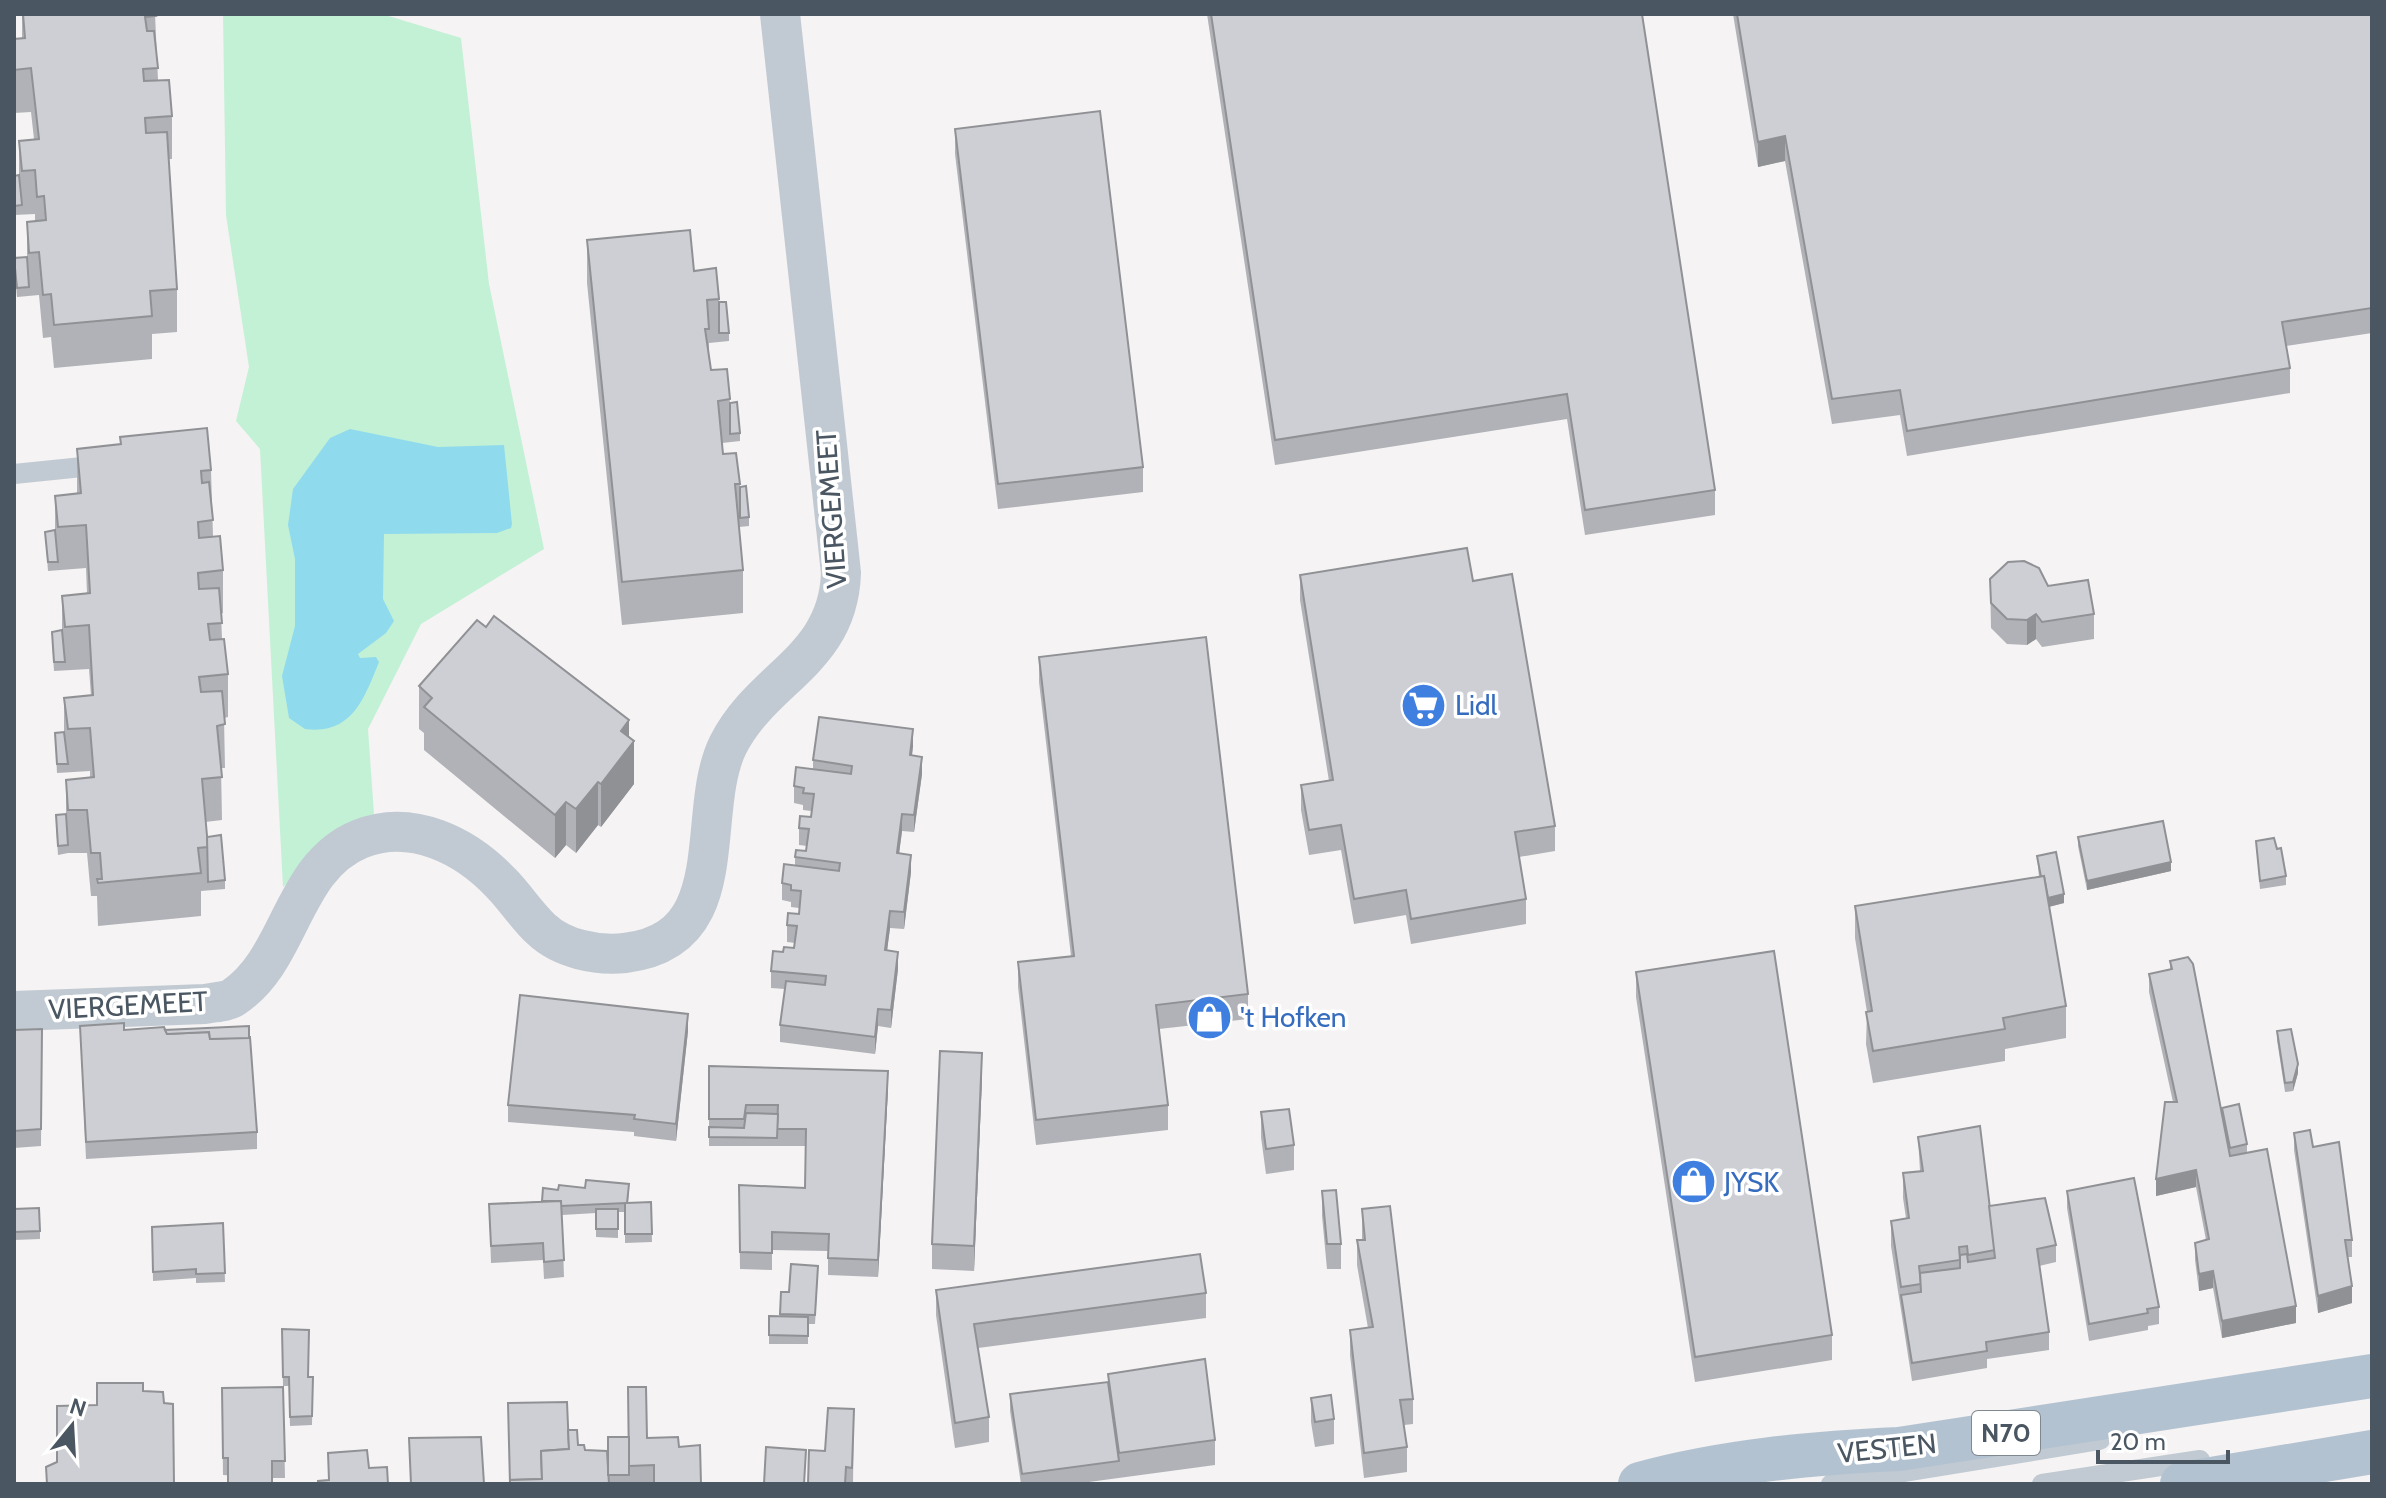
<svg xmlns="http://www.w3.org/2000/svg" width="2386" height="1498" viewBox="0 0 2386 1498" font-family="Cabin,sans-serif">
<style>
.green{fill:#c3f1d5}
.water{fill:#90daee}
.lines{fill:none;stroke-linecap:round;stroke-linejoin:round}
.lane{stroke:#c1cad2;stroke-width:20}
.street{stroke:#c1cad2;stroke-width:40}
.primary{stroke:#b3c2d1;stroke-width:44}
.wall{fill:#b0b2b7}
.shaded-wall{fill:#909195}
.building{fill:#cdcfd5;stroke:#909195;stroke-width:2}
.labels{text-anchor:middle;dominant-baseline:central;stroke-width:7;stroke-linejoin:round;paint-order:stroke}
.shield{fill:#fff;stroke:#808990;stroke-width:2}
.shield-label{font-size:26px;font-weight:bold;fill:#4a5661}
.street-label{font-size:28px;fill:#4a5661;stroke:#fff}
.shop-label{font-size:28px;fill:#366cbe;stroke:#fff;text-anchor:start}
</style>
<rect width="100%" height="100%" fill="#f5f3f3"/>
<path class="green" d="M223,14h159l79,24 28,246 55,265 -123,75 -53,105 6,85 -91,73 -23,-438 -24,-28 13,-54 -23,-152z"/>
<path class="water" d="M350,429l88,18 66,-2 8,79 -1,4 -14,5 -113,1 -1,65 11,22 -8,12 -28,21 2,4 16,-1 3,5c-15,37 -27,73 -74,67l-16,-11 -7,-42 13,-50v-67l-7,-34 5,-36 37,-51z"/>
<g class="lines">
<g class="lane">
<path d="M14,474l88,-9"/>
<path d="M1831,1484l269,-44"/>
<path d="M2042,1484l158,-24"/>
</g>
<path class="street" d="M14,1011l191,-7c9,-2 22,-2 29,-7 58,-39 57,-130 126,-158 52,-21 106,7 141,44 14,14 25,32 40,46 21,20 56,27 84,24 113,-13 69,-139 103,-208 35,-69 110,-84 113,-172l-61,-559"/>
<g class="primary">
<path d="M1640,1484c83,-23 173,-31 259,-35l473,-73"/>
<path d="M2182,1484l190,-32"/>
</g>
</g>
<g class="wall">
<path d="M22,14h133l3,66 14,36v43h-3l8,130v43l-25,2v25l-98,9 -3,-31 -8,1 -4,-43 -22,2 -3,-39 13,-1v-35l8,-1v-7l-21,1v-39l5,-1v-34l15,-2 -3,-27 -17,1v-74h8z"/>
<path d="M1207,14h435l73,476v25l-130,20 -18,-116 -292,46z"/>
<path d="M1733,14h639v319l-86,13 4,22v25l-383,63 -7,-41 -68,9 -47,-263 -27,6z"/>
<path d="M955,129l188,338v25l-145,17 -43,-355z"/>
<path d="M587,240l107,31 22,-3 3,34 10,31v8l-20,2v17l2,10 16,-1 3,34 10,30v8l-18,2 1,11 13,-1 4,34 9,30v9l-10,1 4,43v43l-121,12 -35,-342z"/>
<path d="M120,437l91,33 2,66 10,34v43l-2,1 1,25 6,35v43l-4,1 1,50h-4l1,52 -17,2 2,15 18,43v9l-24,2v25l-103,10 -1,-30h-6l-4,-43h-19l-10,2 -2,-31v-9l10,-1v-34l24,-3v-6l-33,2 -2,-40 9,-1v-34l27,-2 -2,-27 -35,2 -2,-31v-8l10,-2v-34l25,-2 -1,-26 -38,3 -3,-39 10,-2v-34l22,-2v-45l43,-4z"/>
<path d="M1300,575l173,6 82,245v25l-36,6 7,42v25l-115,20 -5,-29 -52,9 -13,-74 -32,5 -8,-45v-25l28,-4 -29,-181z"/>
<path d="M1990,579l58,7 46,28v25l-52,8 -6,-8 -9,6 -20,-1 -16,-16z"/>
<path d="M1039,657l209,337v25l-89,10 9,76v25l-132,15 -18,-158v-25l53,-6 -32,-274z"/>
<path d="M419,686l210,51 5,47 -33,43 -3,-2 -22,28 -10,-8 -11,13 -131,-108v-17l-5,-4z"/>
<path d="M913,746l-1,9 10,19 -8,58 -12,-1 -3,22 12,19 -7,57 -14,-1 -3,22 11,19 -7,59 -13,-2 -3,28 -95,-12v-17l5,-36 -14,-1v-17l12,-19 11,-4 1,-5 -8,-1v-17l12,-11v-6l-8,-1v-5l-9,-2v-17l13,-18v-8l11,-6 1,-5 -8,-1v-17l12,-11v-6l-8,-1v-5l-9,-2v-17l19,-17v-9z"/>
<path d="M2078,837l93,34 -84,19 -9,-44z"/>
<path d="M2256,841l30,35v9l-26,4z"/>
<path d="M2037,856l27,47 -15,4 17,99v32l-61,11v12l-132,22 -7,-39 1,-32 -12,-74v-32l184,-29z"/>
<path d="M2170,961l52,157v-10l25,36v9l49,170 -74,15 -9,-50 -14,3 -4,-31v-17l11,-3 -10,-53 -40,9 17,-94 -24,-110v-18l21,-5z"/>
<path d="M1636,972l196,363v25l-137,22 -59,-385z"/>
<path d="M80,1026l44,4h41l92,102v17l-171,10z"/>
<path d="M42,1029l-1,117 -27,2v-118z"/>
<path d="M688,1031l-12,110 -42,-5v-4l-126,-10v-17z"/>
<path d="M2277,1031l21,42 -5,18 -8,1 -8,-52z"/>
<path d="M709,1066l179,22 -10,189 -50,-2v-24l-56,-1v20l-32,-1 -1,-84 66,3 1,-42h-97z"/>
<path d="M982,1078l-8,193 -42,-2v-25z"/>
<path d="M1261,1112l33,33v25l-28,4 -5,-37z"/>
<path d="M2294,1133l19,14 39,93v17h-4l4,46 -34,10 -24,-163z"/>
<path d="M1918,1137l71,69 67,39v17l-17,4 10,66v18l-62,9v9l-75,13 -21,-135v-25l15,-3 -3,-20v-25l17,-2z"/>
<path d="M558,1190l71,3 -1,10 23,-1 1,40 -27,1v-31h-7v26l-22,-1v-24l-34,2 2,62 -20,2 -1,-19 -52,3 -2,-59 53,-3z"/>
<path d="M1322,1191l19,53v25h-14l-5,-53z"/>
<path d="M2067,1191l92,116v17l-11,2v4l-59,11 -22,-133z"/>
<path d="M14,1209l26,22v8l-26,1z"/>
<path d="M1362,1209l51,190v25l-9,1 3,22v25l-43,6 -14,-123v-25l18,-2 -11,-63v-25h5z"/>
<path d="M223,1223l2,59 -29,1v-5l-43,3 -1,-54z"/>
<path d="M818,1274l-3,50h-7v20h-39v-28h11l1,-24h8z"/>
<path d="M936,1290l270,3v25l-228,30 11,69v25l-34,6 -19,-133z"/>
<path d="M282,1329l26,48h5l-1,48 -22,1 -1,-40h-6z"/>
<path d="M1108,1374l107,66v25l-141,19h-53l-11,-73v-17l98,-12z"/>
<path d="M283,1387l2,91h-13l-49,-3 -1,-87z"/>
<path d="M1311,1398l23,21v25l-19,3 -4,-25z"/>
<path d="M854,1409l-1,75h-45l17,-33z"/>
<path d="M678,1437l-24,45 -45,2 -41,-43 10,4 7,5 23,24 39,-36z"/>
</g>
<g class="shaded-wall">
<path d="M1785,136v25l-27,6v-25z"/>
<path d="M2036,614v25l-9,6v-25z"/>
<path d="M629,720v28l5,-7v43l-33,43v-43l20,-53z"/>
<path d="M913,729v17l-3,26v-17z"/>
<path d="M922,757v17l-8,58v-17z"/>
<path d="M598,782v43l-22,28v-44z"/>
<path d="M566,802v43l-11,13v-43z"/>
<path d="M902,814v17l-5,39v-17z"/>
<path d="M911,855v17l-7,57v-17z"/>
<path d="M2171,862v9l-84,19v-9z"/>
<path d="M2064,894v9l-20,5v-9z"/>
<path d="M890,911v17l-5,39v-17z"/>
<path d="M898,952v17l-7,59v-18z"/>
<path d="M878,1009v17l-3,28v-17z"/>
<path d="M688,1014v17l-12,110v-17z"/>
<path d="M982,1053v25l-8,193v-25z"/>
<path d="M2298,1064v9l-5,18v-9z"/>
<path d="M888,1071v17l-10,189v-17z"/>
<path d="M2196,1170v17l-40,9v-17z"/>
<path d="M2213,1271v17l-14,3v-17z"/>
<path d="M2352,1286v17l-34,10v-17z"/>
<path d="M2296,1306v17l-74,15v-17z"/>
</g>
<g class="building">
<path d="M23,14h132l1,2 -11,1 2,14h7l4,37 -15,1 1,12 25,-1 3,36 -27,2 1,15 21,-1 10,157 -27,2 2,25 -98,9 -3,-31 -8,1 -4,-43 -10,1 -2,-31 19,-2 -2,-24 -7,1 -2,-27 -13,1 -3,-30 20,-2 -8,-71 -17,2v-31l11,-1z"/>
<path d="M1211,14h431l73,476 -130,20 -18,-116 -292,46z"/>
<path d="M1737,14h635v294l-90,14 8,46 -383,63 -7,-41 -68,9 -47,-263 -27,6z"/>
<path d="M1100,111l43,356 -145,17 -43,-355z"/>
<path d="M19,175l3,30 -8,1v-30z"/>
<path d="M690,230l4,41 22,-3 3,31 -12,1 2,29h-4l6,41 16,-1 3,30 -12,2 5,53 13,-1 4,31h-5l8,86 -121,12 -35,-342z"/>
<path d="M27,257l2,30 -12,1 -3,-30z"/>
<path d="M719,302h7l3,31h-10z"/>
<path d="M737,402l3,31 -10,1v-31z"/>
<path d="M207,428l4,42 -10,1 1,12 7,-1 4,38 -15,2 1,16 21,-2 3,34 -25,3 1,16 20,-1 3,35 -14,1 2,16 14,-1 4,35 -29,3 2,15 21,-1 3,33 -8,2 5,51 -20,2 6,68 -10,1 3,25 -103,10 -1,-4h5l-2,-26h-9l-4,-43h-19l-2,-30 28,-3 -4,-49 -22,1 -4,-31 29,-3 -4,-70 -24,2 -3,-31 28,-3 -4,-68 -28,2 -3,-31 26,-3 -4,-44 44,-5 -1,-7z"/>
<path d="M746,486l3,31 -9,1v-31z"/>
<path d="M55,530l3,32h-10l-3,-30z"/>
<path d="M1467,548l6,33 39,-7 43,252 -40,6 11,67 -115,20 -5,-29 -52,9 -13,-74 -32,5 -8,-45 32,-5 -33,-205z"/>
<path d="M2024,561l15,7 9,18 40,-6 6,34 -52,8 -6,-8 -9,6 -20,-1 -16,-16 -1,-24 18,-17z"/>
<path d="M494,616l135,104 -8,11 13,10 -33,43 -3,-2 -22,27 -10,-7 -11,13 -131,-108 8,-9 -13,-12 58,-66 9,7z"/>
<path d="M62,630l3,32h-11l-2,-30z"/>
<path d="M1206,637l42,357 -92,11 12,100 -132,15 -18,-158 56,-6 -35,-299z"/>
<path d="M819,717l94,12 -3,26 12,2 -8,58 -12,-1 -5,39 14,2 -7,57 -14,-1 -5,39 13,2 -7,58 -13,-1 -3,28 -95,-12 6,-44 39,4 1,-9 -55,-5 2,-20 10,1 1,-5 10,1 3,-22 -10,-1 1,-12 11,1 2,-23 -10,-1v-5l-9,-2 2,-19 55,7 1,-8 -45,-6 1,-7 10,1 3,-22 -10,-1 1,-12 11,1 3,-23 -11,-1 1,-5 -10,-2 2,-19 55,7 1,-8 -39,-6z"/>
<path d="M64,732l4,32h-11l-2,-31z"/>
<path d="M66,814l2,31 -10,1 -2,-31z"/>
<path d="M2163,821l8,41 -84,19 -9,-44z"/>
<path d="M221,835l4,45 -17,2 -1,-45z"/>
<path d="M2274,838l3,11 4,-1 5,28 -26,5 -4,-40z"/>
<path d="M2056,852l8,42 -16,4 -4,-22 -3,1 -4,-21z"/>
<path d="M2044,876l22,130 -63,12 2,11 -132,22 -7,-39 6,-1 -17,-105z"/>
<path d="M1774,951l58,384 -137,22 -59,-385z"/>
<path d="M2188,957l5,7 37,192 37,-7 29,157 -74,15 -9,-50 -14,3 -4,-31 14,-4 -13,-69 -40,9 9,-77h12l-28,-128 23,-5 -2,-8z"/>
<path d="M520,995l168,19 -12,110 -42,-5 1,-4 -127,-10z"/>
<path d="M124,1023v7l40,-3 3,7 42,-2 1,7 40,-2 7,95 -171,10 -6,-116z"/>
<path d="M249,1026v12l-39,1 -1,-7 -42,2 -2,-4z"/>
<path d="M42,1029l-1,100 -27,2v-101z"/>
<path d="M2291,1029l7,35 -5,18 -8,1 -8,-52z"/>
<path d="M940,1051l42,2 -8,193 -42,-2z"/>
<path d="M709,1066l179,5 -10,189 -50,-2 1,-24 -57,-2v21l-32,-1 -1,-67 66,3 1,-59h-29l1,-24h-32l-2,14h-35z"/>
<path d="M2239,1104l8,40 -17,4 -8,-40z"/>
<path d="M1289,1109l5,36 -28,4 -5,-37z"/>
<path d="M746,1113l32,1 -1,24 -68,-1v-10l35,1z"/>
<path d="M1980,1126l15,124 -27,5 -1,-9 -8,1 1,13 -41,6 2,18 -20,3 -10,-66 18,-3 -6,-45 20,-2 -5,-34z"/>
<path d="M2310,1130l3,17 26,-5 13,98h-7l7,46 -34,10 -24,-163z"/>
<path d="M2134,1178l25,129 -12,2 1,4 -59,11 -22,-133z"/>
<path d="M586,1180l43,4 -2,19 24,-1 1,32h-27v-31l-64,3v-5h-19l1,-13 15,2 1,-5 26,3z"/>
<path d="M1336,1190l5,54h-14l-5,-53z"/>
<path d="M2045,1198l11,47 -19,4 12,83 -63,10 1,9 -75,12 -11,-68 20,-3 -1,-19 40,-5v-13l7,-1 1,8 27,-4 -6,-52z"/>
<path d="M561,1201l3,59 -20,2 -1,-19 -52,3 -2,-42z"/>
<path d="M1390,1206l23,193 -13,1 7,47 -43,6 -14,-123 23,-3 -16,-87h8l-3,-31z"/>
<path d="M39,1208l1,23 -26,1v-23z"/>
<rect x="596" y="1209" width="22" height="20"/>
<path d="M223,1223l2,50 -29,1v-5l-43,3 -1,-45z"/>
<path d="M1200,1254l6,39 -232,31 15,93 -34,6 -19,-133z"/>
<path d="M791,1264l27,2 -3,49 -35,-1 1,-22h8z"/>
<path d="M769,1316l39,1v19l-39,-1z"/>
<path d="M282,1329l27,1 -1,47h5l-1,39 -22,1 -1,-40h-6z"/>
<path d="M1205,1359l10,81 -96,13 -11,-79z"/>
<path d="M1108,1382l11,79 -97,13 -12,-80z"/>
<path d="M97,1383h46v8l20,1 1,11 9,1 1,80h-127l-1,-17 11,-5v-56l40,-1z"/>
<path d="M283,1387l2,74h-13v23h-44v-26h-5l-1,-70z"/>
<path d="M628,1387h18l1,51 31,-1 1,10 21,-2 1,39h-47v-19l-25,1z"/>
<path d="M1331,1395l3,24 -19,3 -4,-24z"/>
<path d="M567,1402l2,47 -28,2 1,28 -32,1v4l-2,-81z"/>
<path d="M828,1408l26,1 -2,59 -6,-1 -1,17h-37l1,-34 16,1z"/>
<path d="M568,1430h9l1,15h6l1,5 22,1 2,33h-99v-4l32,-1 -1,-28 28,-2z"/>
<path d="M481,1437l3,47h-73l-2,-46z"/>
<rect x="608" y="1437" width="21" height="38"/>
<path d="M766,1447l40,3 -2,34h-40z"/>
<path d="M367,1450l2,18 18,-1 1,17h-70v-3l11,-1 -1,-27z"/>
</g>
<defs>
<symbol id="supermarket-disc" viewBox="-11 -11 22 22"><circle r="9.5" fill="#3f7fe0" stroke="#fff"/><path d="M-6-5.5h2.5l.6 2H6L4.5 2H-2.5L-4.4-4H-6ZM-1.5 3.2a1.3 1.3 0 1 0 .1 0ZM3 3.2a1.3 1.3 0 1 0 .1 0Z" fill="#fff"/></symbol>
<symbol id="shop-disc" viewBox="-11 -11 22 22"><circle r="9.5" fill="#3f7fe0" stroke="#fff"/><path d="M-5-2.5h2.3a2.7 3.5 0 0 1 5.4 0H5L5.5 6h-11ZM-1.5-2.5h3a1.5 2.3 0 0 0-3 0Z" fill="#fff"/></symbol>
</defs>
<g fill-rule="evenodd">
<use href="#supermarket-disc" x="1398" y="680" width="51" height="51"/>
<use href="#shop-disc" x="1184" y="992" width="51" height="51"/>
<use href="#shop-disc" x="1668" y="1156" width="51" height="51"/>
</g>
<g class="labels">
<rect class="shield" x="1972" y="1411" width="68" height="44" rx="6"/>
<g class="shield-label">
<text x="2006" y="1433">N70</text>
</g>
<g class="street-label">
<text transform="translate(831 509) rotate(-94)">VIERGEMEET</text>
<text transform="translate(128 1005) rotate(-3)">VIERGEMEET</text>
<text transform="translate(1887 1448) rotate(-6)">VESTEN</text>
</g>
<g class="shop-label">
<text x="1455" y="705">Lidl</text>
<text x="1240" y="1017">'t Hofken</text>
<text x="1724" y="1182">JYSK</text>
</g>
</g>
<rect width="2386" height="1498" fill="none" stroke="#4a5661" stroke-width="32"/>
<g transform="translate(72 1426) rotate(18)" stroke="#ffffff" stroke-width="6" paint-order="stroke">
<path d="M0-6L14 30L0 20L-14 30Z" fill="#4a5661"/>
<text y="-12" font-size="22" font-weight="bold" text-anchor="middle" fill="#4a5661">N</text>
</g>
<path d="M2098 1450v12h130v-12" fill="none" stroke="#4a5661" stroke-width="4"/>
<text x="2110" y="1450" font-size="24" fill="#4a5661" stroke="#ffffff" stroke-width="6" paint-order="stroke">20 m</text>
</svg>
